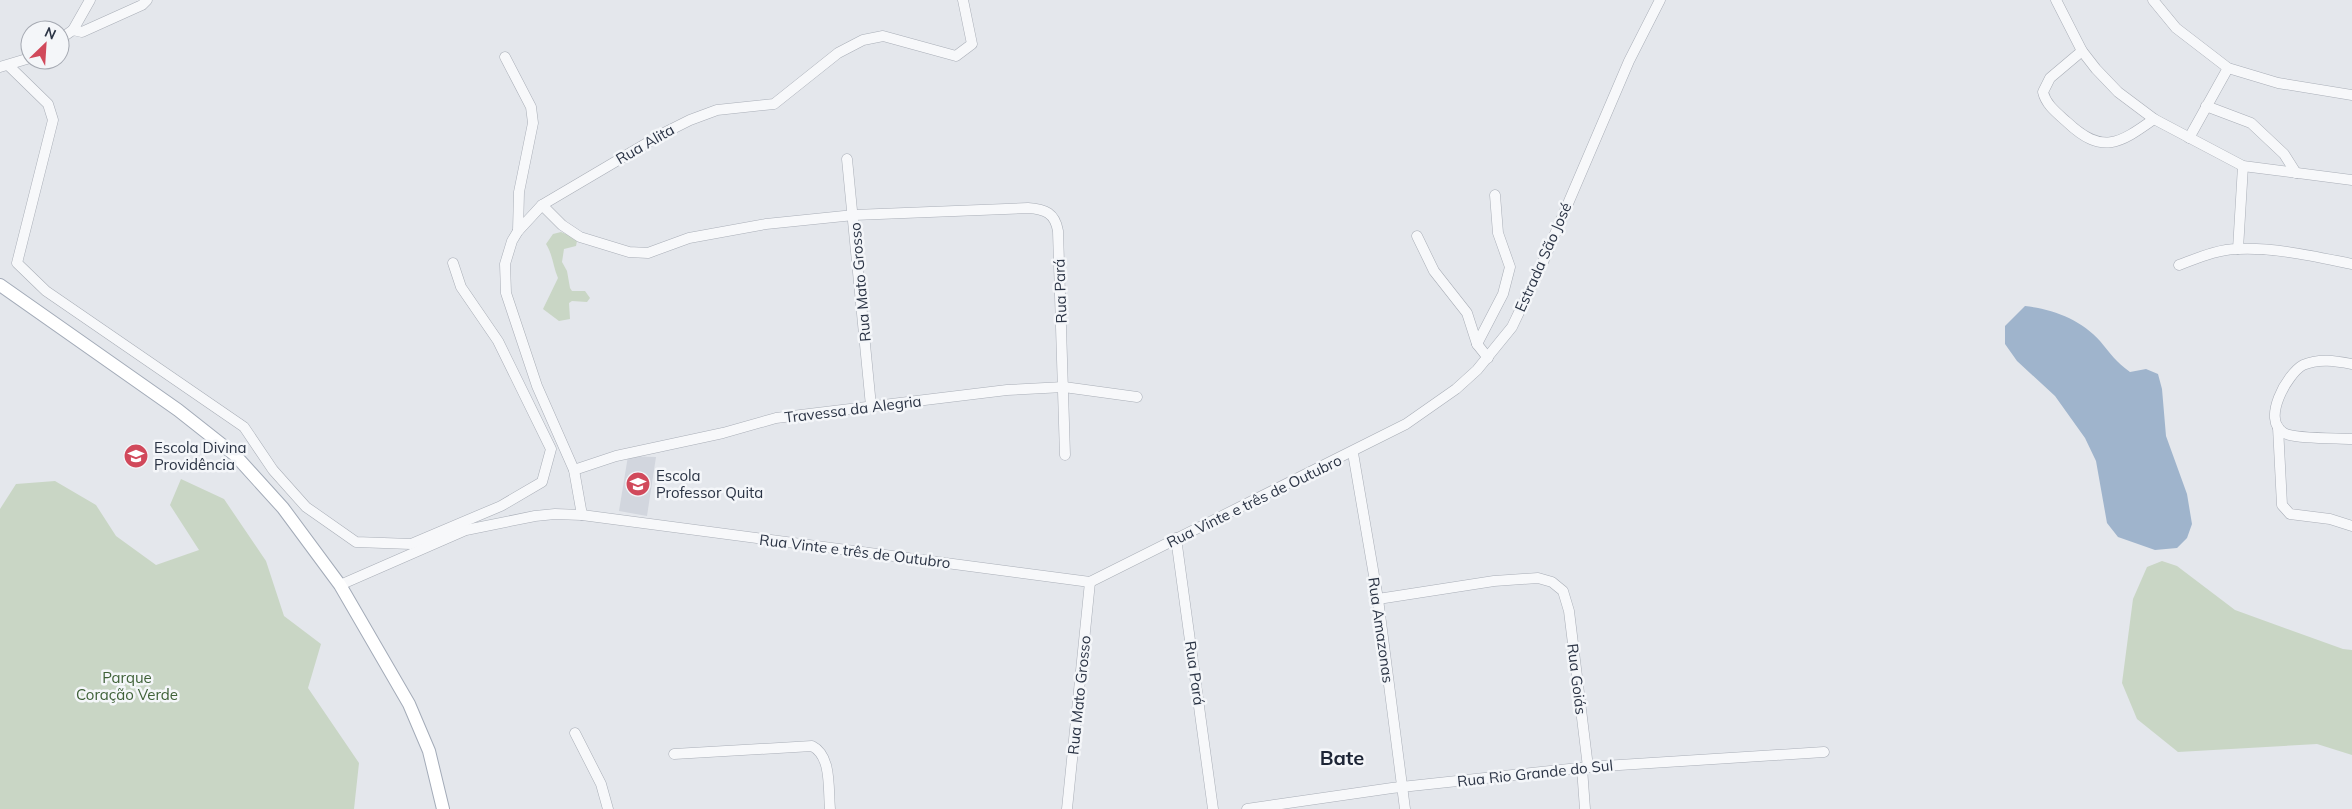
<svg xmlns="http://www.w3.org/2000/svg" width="2352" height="809" viewBox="0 0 2352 809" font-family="Mulish,sans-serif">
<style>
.built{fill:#d2d6de}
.green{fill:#c9d6c5}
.water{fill:#9fb4cc}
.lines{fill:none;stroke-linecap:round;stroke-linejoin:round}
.minor-casing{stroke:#a9aeb7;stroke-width:11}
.major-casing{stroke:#a3abb8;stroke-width:14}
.minor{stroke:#f7f8fa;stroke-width:10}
.major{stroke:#fff;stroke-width:12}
.labels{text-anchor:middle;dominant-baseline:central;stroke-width:5;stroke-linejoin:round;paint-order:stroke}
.street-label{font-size:15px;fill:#2b3445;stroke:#f4f6f9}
.poi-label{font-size:15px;fill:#2b3445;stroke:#f4f6f9;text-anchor:start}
.park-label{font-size:15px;fill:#3f6138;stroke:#f4f6f9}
.district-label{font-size:20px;font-weight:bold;fill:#1d2536;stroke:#f4f6f9}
</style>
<rect width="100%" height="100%" fill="#e4e7ec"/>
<path class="built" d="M628,456l28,1 -9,59 -28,-5z"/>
<g class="green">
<path d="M561,232l12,5 4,4 -1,5 -12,3 -2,13 5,9 3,17 2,3h13l5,7 -3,4 -15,-1 -3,2 1,16 -11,2 -16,-12 15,-31c-5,-11 -5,-23 -12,-34l7,-10z"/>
<path d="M181,479l43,20 42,62 18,55 37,28 -13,44 51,75 -5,46h-354v-300l16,-25 39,-3 41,24 20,31 40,29 43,-15 -29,-45z"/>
<path d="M2162,561l15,5 58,44 108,39 9,1v105l-35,-11 -139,8 -41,-33 -15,-36 11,-84 14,-32z"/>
</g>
<path class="water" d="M2025,306c28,3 57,14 75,35 11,13 16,21 30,31l16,-3 12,5 4,15 4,47 21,58 5,30 -5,14 -10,10 -22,2 -37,-13 -11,-14 -11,-62 -11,-23 -30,-42 -38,-35 -12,-17v-18z"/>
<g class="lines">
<defs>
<g id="minor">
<path d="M2056,0l26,51 14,18 22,23 36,27 89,47 109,14"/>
<path d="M2153,0l23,28 52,40 50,15 74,12"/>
<path d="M73,30l9,2 60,-27 5,-5"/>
<path d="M60,39l13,-9 17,-30"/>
<path d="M2082,51l-32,27 -7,14c3,13 14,21 24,30 35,33 52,22 87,-3"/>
<path d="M505,57l26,50 2,16 -14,69 -1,39"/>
<path d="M9,66l39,38 5,16 -36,143 29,28 198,136 29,43 33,37 50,35 55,2 90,-38 41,-24 9,-33 -53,-108 -37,-54 -8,-24"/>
<path d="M0,67l30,-9"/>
<path d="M2206,106l45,17 33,31 12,19"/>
<path d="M2189,138l39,-70"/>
<path d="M847,159l24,247"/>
<path d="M542,205l20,20 18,12 49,15 19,1 41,-15 77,-14 88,-9 174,-7c17,1 27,5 30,23l7,224"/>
<path d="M1417,236l17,35 33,42 10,31"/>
<path d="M2238,249l5,-83"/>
<path d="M2179,265c19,-7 39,-16 59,-16 36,-2 79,8 114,15"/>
<path d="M1488,358l-11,-14 26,-50 7,-27 -12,-34 -3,-38"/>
<path d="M2352,364c-16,-3 -33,-6 -49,1 -16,9 -42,55 -19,68 11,6 53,5 68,6"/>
<path d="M2278,427l4,78 8,9 40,5 22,7"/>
<path d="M1353,453l25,146 27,210"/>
<path d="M574,470l42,-14 107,-23 53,-15 231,-28 57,-3 73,10"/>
<path d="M582,515l-8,-45 -37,-84 -31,-93 -1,-29 7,-23 6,-10 24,-26 122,-72 26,-13 27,-10 57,-6 64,-51 25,-13 20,-4 73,20 16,-12 -9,-44"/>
<path d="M1176,538l37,271"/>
<path d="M340,585l126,-55 69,-14 20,-2 27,1 508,67 316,-158 50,-35 21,-19 35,-43 31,-65 86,-201 31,-61"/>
<path d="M1378,599l116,-18 44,-3 14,4 11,9 6,20 19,156"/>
<path d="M575,733l26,51 7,25"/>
<path d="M674,754l138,-8c20,10 16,43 18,63"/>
<path d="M1582,768l3,41"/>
<path d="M1067,809l23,-227"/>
<path d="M1247,809l145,-21 196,-21 236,-15"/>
</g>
<path id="major" d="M0,285l178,125 57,45 48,53 57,77 69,119 20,47 14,58"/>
</defs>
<use href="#minor" class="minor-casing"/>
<use href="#major" class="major-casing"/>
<use href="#minor" class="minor"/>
<use href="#major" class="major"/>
</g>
<defs>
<symbol id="school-disc" viewBox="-11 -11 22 22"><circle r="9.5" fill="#d1495b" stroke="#f4f6f9"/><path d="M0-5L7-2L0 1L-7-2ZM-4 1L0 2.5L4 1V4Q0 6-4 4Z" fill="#fff"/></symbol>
</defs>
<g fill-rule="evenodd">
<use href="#school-disc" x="122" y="442" width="28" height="28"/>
<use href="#school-disc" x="624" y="470" width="28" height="28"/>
</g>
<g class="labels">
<g class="street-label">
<text transform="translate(645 144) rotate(-30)">Rua Alita</text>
<text transform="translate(1543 257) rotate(-66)">Estrada São José</text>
<text transform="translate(860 282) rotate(-95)">Rua Mato Grosso</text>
<text transform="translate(1060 291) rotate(-92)">Rua Pará</text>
<text transform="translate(853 409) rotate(-7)">Travessa da Alegria</text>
<text transform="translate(1254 501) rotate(-26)">Rua Vinte e três de Outubro</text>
<text transform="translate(855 551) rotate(7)">Rua Vinte e três de Outubro</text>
<text transform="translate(1381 630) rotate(82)">Rua Amazonas</text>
<text transform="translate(1195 673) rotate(82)">Rua Pará</text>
<text transform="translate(1577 679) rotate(83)">Rua Goiás</text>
<text transform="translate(1079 695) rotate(-84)">Rua Mato Grosso</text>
<text transform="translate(1535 773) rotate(-6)">Rua Rio Grande do Sul</text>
</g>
<g class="poi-label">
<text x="154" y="447">Escola Divina<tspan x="154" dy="17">Providência</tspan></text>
<text x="656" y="475">Escola<tspan x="656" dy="17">Professor Quita</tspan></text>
</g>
<g class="park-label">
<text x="127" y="677">Parque<tspan x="127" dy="17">Coração Verde</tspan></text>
</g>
<g class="district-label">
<text x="1342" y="757">Bate</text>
</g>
</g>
<g transform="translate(45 45) rotate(25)"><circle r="24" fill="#f4f6f9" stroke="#a4a8b1"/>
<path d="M0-4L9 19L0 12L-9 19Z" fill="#d1495b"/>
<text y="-8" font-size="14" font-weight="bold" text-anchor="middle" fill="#2b3445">N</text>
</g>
</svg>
